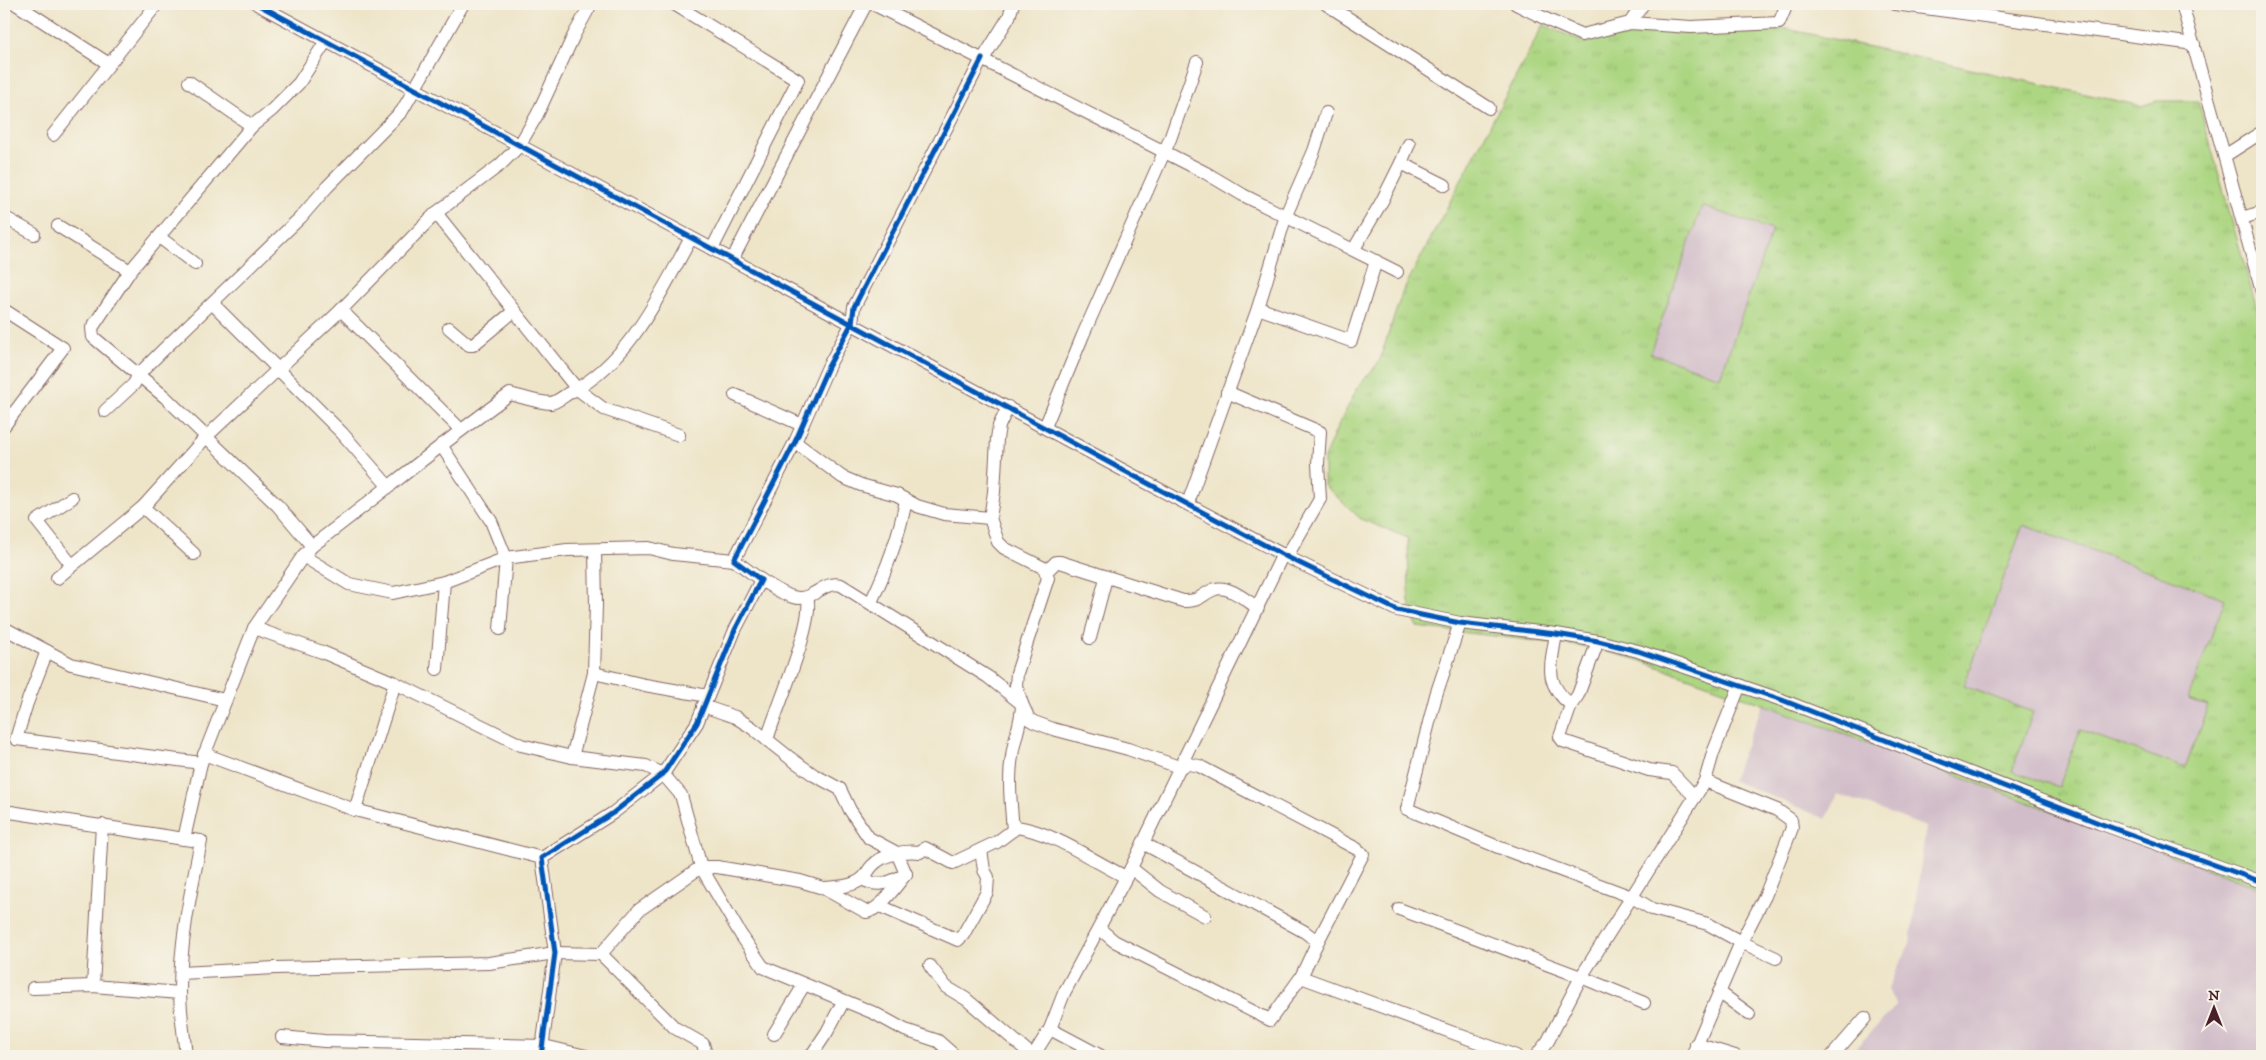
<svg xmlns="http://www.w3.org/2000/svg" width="2266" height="1060" viewBox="0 0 2266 1060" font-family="'IM FELL DW Pica',serif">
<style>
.industrial{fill:#d1bdc9}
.grass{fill:url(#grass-tufts);stroke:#7b7a56;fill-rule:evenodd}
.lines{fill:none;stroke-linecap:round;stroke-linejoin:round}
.minor-casing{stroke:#836462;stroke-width:14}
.minor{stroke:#fff;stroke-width:12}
.cycleway-casing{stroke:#f7f3e8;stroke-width:8}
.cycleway{stroke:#0057b8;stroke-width:5}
</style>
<defs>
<pattern id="grass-tufts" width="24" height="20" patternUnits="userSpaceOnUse" patternTransform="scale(1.25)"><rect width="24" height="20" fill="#acd681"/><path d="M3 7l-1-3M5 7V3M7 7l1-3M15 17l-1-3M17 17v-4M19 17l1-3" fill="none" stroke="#96b770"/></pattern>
</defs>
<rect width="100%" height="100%" fill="#f7f3e8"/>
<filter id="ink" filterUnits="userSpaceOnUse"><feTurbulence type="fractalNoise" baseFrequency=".02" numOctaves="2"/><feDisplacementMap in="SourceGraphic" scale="10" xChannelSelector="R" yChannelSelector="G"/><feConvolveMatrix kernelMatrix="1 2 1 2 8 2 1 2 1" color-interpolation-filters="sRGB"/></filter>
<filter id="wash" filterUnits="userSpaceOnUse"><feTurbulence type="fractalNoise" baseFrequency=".0096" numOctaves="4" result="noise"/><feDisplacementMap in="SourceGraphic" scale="20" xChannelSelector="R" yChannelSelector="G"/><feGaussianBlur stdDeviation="1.12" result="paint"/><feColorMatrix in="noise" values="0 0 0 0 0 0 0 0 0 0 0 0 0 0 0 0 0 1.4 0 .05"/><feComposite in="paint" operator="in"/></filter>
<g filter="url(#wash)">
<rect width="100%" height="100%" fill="#eee5c9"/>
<g class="industrial">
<path d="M1702,206l70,24 -52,147 -70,-24z"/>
<path d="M2023,525l202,74 -37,99 20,8 -23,62 -105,-38 -21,58 -48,-18 22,-58 -70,-26z"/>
<path d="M1763,704l499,185v167h-414l49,-51 -10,-15 23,-47 16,-116 -88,-33 -12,25 -94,-39z"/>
</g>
<path class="grass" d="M1543,25l44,18 31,-12 169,-2 354,77 16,-5h41l64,226v562l-499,-185 -124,-44 -50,-13 -172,-20 -8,-25 -1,-64 -47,-19 -37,-34v-27l13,-30 21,-41 21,-25 23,-69zM1702,206l70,24 -52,147 -70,-24zM2023,525l202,74 -37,100 20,7 -23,62 -105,-38 -21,57 -47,-16 21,-59 -69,-26z"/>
</g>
<g filter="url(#ink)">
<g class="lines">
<defs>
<g id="minor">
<path d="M16,4l93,60"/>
<path d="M257,4l864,465 168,89 108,52 63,13 96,11 42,7 40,10 144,49 317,123 163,59"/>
<path d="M674,4l124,76 -86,169"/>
<path d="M873,4l333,169 37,22 154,77"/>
<path d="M1326,4l163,104"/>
<path d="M1516,4l34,17 32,14 48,-12 61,4 88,-4 8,-19"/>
<path d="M1895,4l299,40"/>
<path d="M2182,4l80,288"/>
<path d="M1630,23l13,-19"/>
<path d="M983,59l26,-42 4,-13"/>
<path d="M189,82l63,44"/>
<path d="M53,135l104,-131"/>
<path d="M2226,155l36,-23"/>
<path d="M1401,163l8,-19"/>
<path d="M436,213l141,176 27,20 75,26"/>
<path d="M4,217l30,17"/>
<path d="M2242,218l20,-6"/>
<path d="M58,226l72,45"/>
<path d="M159,237l36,27"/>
<path d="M691,238c-31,56 -61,123 -120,154 -6,3 -14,10 -20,11 -13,0 -29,-6 -41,-9 -68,49 -132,102 -198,152l-9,10 46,28 44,9 51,-11 62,-24 61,-8 82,-2 24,6 61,6"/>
<path d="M1354,249l28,-48 19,-38 44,22"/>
<path d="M732,260l134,-256"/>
<path d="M213,304l129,129 47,54"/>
<path d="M1258,308l93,33 25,-80"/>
<path d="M4,310l59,38 -59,78"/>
<path d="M341,310l120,120"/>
<path d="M449,328l20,17h4l41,-34"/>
<path d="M1227,392l93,40 -2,32 2,35 -33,57"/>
<path d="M735,395l67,30"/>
<path d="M1008,407l-9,19 -2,13 -3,53 -4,26 8,24 6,6 40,20 4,10 -31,95 -1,13 6,18 7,15 5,3 19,7 75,20 51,18 10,-3 10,2 158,83"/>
<path d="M105,411l29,-27 5,-10 25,-25 137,-132 26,-30 75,-76 61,-107"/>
<path d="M1045,427l38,-92 87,-196 27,-77"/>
<path d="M795,442l47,35 19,8 36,10 20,11 27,8 46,4"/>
<path d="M441,445l50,76 15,37 -6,71"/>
<path d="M1188,503l70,-195 28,-93 28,-64 12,-38"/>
<path d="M143,507l51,47"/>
<path d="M312,546l-34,-40 -113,-109 -72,-60 -1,-9 38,-57 122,-145 20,-16 27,-27 27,-42"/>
<path d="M71,564l-34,-43 35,-23"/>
<path d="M1046,572l10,-10h4l123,39c18,1 18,-7 32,-12 14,-4 32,12 43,19"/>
<path d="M57,578l86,-71 63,-70 135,-127 95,-97 64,-48 19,-19 18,-31 37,-80 17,-31"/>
<path d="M761,580c10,6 21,14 32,17 20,6 29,-17 48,-12l147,92 34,27"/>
<path d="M871,602c16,-33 28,-65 35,-102"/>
<path d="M1460,623l-24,72 -29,114 91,38 134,50 20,12 56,15 33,18 35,16"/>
<path d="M4,628l67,36 154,36"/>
<path d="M254,628l68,24 73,31 126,62 51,12 74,9 17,8 18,21 20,72 40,68 22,32 111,46 31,17 33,11 17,15"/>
<path d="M1556,634c-5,32 -13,48 15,71"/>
<path d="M1090,638l16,-60"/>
<path d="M1598,641l-20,54 -7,10 -11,32 3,4 86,29 23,3 23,24"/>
<path d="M47,651l-20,52 -11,36 185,24"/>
<path d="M437,669l7,-87"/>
<path d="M594,673l51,12 63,11"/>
<path d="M703,706l32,11 16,10 39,31 24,17 26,14 10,21 19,28 28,15 9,21"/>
<path d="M767,740c8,-29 49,-120 40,-143"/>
<path d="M204,754l151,56 187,48"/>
<path d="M572,757l22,-84 2,-68 -1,-55"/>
<path d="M355,810l40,-127"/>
<path d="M4,811l180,28"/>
<path d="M1013,830c-2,-24 -5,-50 -1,-74 2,-17 9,-32 10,-50"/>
<path d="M1131,868l29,23 45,25"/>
<path d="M862,879c15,8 24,5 38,-2"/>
<path d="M823,888c12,-1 29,-1 39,-9 4,-3 6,-9 10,-13 11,-12 33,-16 48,-14l5,-4 28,15 44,-21 20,-15c38,6 74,33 109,50"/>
<path d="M880,906l78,34 5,-5 24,-43 1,-15 -4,-7 -3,-20"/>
<path d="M1399,909l182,68 63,26"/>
<path d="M1100,929l14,12 156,79 31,-43 15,-32 -2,-6 -9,-7 -162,-89"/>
<path d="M1316,945l47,-91"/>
<path d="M601,954l38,-44 62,-43h16l83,14 23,7 43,24c15,-2 30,-27 40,-38"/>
<path d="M930,966l16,21 20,12 67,57 17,-27 14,-36 67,-125 152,-314"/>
<path d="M181,973l94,-5 214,-5 66,-10 46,1 74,74 28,16 2,7 -2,5"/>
<path d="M1301,977l215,79"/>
<path d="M93,986l9,-161"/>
<path d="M33,988l60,-2 87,7"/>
<path d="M1719,992l30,22"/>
<path d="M1050,1029l51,27"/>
<path d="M774,1034l30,-49"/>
<path d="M282,1037l42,4 220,5 42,10"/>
<path d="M1696,1044l39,12"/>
<path d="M186,1056c-2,-21 -6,-44 -6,-65 0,-51 11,-100 21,-150l-17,-2 17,-76 53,-135 49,-72"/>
<path d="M541,1056l14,-103 -13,-95 71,-45 50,-39 34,-51 38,-93 26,-50 -27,-20 61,-118 33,-75 24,-44 2,-16 128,-248"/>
<path d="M811,1056l16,-24 16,-30"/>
<path d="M1536,1056l12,-15 33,-64 124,-196 8,-28 27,-68"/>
<path d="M1692,1056l49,-114 24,-46 27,-68 -1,-8 -14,-10 -72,-29"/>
<path d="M1832,1056l33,-38"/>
</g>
</defs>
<use href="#minor" class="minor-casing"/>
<use href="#minor" class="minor"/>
<defs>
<g id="cycleway">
<path d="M257,4l864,465 168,89 108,52 63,13 96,11 42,7 40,10 144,49 317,123 163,59"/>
<path d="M541,1056l14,-103 -13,-95 71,-45 50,-39 34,-51 38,-93 26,-50 -27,-20 61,-118 33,-75 24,-44 2,-16 128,-248"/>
</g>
</defs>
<use href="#cycleway" class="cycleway-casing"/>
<use href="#cycleway" class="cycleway"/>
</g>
</g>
<rect width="2266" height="1060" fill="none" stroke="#f7f3e8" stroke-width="20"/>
<g transform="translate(2214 1008)" stroke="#f7f3e8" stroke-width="4" paint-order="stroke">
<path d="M0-4L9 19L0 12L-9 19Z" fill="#4a1f2b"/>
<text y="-8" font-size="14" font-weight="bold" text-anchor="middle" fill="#4a1f2b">N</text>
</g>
</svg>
